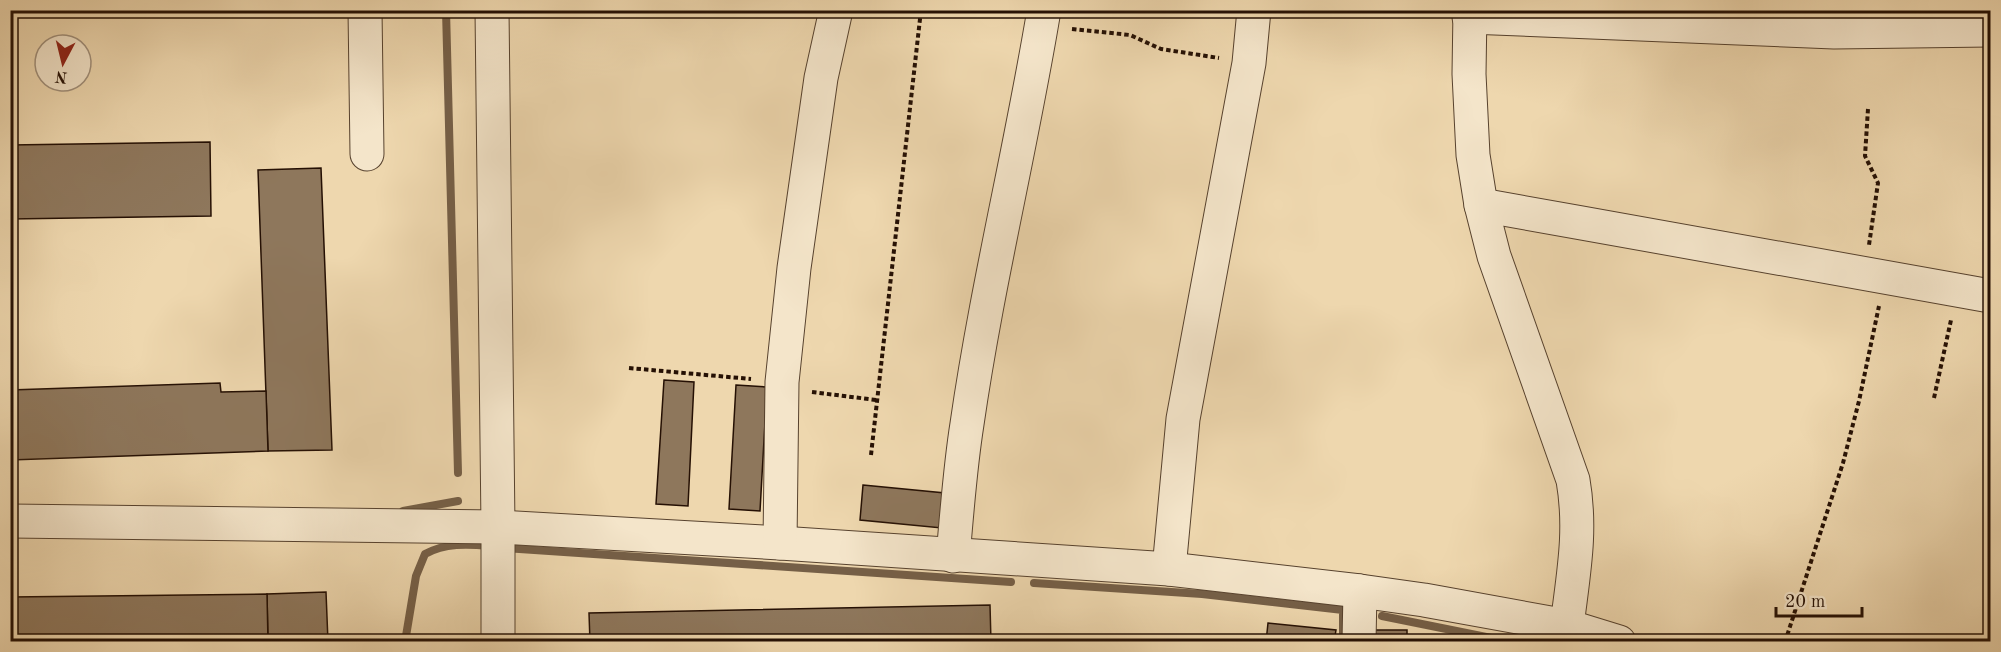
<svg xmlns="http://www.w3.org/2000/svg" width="2001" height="652" viewBox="0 0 2001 652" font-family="'Old Standard TT',serif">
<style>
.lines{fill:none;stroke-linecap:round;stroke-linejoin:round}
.stream{stroke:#755f47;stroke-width:8}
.building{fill:#8e775c;stroke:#251004;stroke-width:1.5}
.minor-casing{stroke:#57422e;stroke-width:35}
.path{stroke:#251004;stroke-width:4;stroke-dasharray:4.5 3;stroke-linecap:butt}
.minor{stroke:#f4e5ca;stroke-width:33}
</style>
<rect width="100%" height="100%" fill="#eed7ae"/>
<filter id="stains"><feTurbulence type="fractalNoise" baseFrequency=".00333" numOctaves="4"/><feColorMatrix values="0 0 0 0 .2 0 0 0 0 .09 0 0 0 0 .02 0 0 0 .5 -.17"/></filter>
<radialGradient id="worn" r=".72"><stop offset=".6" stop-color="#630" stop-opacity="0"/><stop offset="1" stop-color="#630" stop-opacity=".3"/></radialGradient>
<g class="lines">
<g class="stream">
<path d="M446,10l12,463"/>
<path d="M403,511l55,-10"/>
<path d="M506,548l505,34"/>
<path d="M1034,583l168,11 141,16v23"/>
<path d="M1382,616l129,26"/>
<path d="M405,642l11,-66 9,-22c20,-11 42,-10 65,-8"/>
</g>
</g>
<g class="building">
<path d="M210,142l1,74 -201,3v-74z"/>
<path d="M321,168l11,282 -64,1 -10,-281z"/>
<path d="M664,380l30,2 -6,124 -32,-2z"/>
<path d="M220,383l1,9 45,-1 2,60 -258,9v-70z"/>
<path d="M736,385l31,2 -7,124 -31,-2z"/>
<path d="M863,485l82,8 -3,35 -82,-8z"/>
<path d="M326,592l2,50h-60l-1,-48z"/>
<path d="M267,594l1,48h-258v-45z"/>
<path d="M990,605l1,37h-401l-1,-29z"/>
<path d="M1268,623l68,7 -2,12h-68z"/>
<rect x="1374" y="630" width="33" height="12"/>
</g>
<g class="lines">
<defs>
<g id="minor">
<path d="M365,10l2,144"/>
<path d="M492,10l6,517v115"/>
<path d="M1470,10l-1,64 4,81 8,50 13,51 79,224c9,52 0,95 -6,146"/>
<path d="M1469,17l365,15 156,-2"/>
<path d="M1481,205c170,30 340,62 509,91"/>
<path d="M10,521l488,6 282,16 389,26 191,22 64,9 143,26 52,16"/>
<path d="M780,543l2,-161 12,-114 27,-190 15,-68"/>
<path d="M953,556c4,-44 7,-88 14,-132 20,-139 54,-275 77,-414"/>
<path d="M1169,569l14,-150 66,-356 5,-53"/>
<path d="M1359,642l1,-51"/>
</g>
</defs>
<use href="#minor" class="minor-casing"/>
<g class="path">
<path d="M1072,29l58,6 31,14 58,9"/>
<path d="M1868,109l-3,47 13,27 -9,62"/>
<path d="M629,368l122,11"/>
<path d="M812,392l64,8"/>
<path d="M1934,398l17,-78"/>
<path d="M871,455l50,-445"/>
<path d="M1785,642l58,-179 16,-62 20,-95"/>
</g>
<use href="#minor" class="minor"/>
</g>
<rect width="2001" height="652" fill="none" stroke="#eed7ae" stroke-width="36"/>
<rect x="12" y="12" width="1977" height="628" fill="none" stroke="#251004" stroke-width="3"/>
<rect x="18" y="18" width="1965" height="616" fill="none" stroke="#251004" stroke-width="1.5"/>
<g transform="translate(63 63) rotate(187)"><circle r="28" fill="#f4e5ca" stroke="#a1907b" stroke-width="1.5"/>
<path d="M0-4.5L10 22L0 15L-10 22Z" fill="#8f2418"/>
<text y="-9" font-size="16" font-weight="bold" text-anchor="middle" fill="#251004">N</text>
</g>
<path d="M1776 607v9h86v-9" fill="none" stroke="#251004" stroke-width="3"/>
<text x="1785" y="607" font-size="18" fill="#251004" stroke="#f4e5ca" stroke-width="4.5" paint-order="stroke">20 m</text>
<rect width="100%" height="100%" filter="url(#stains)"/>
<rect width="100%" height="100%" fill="url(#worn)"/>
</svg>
